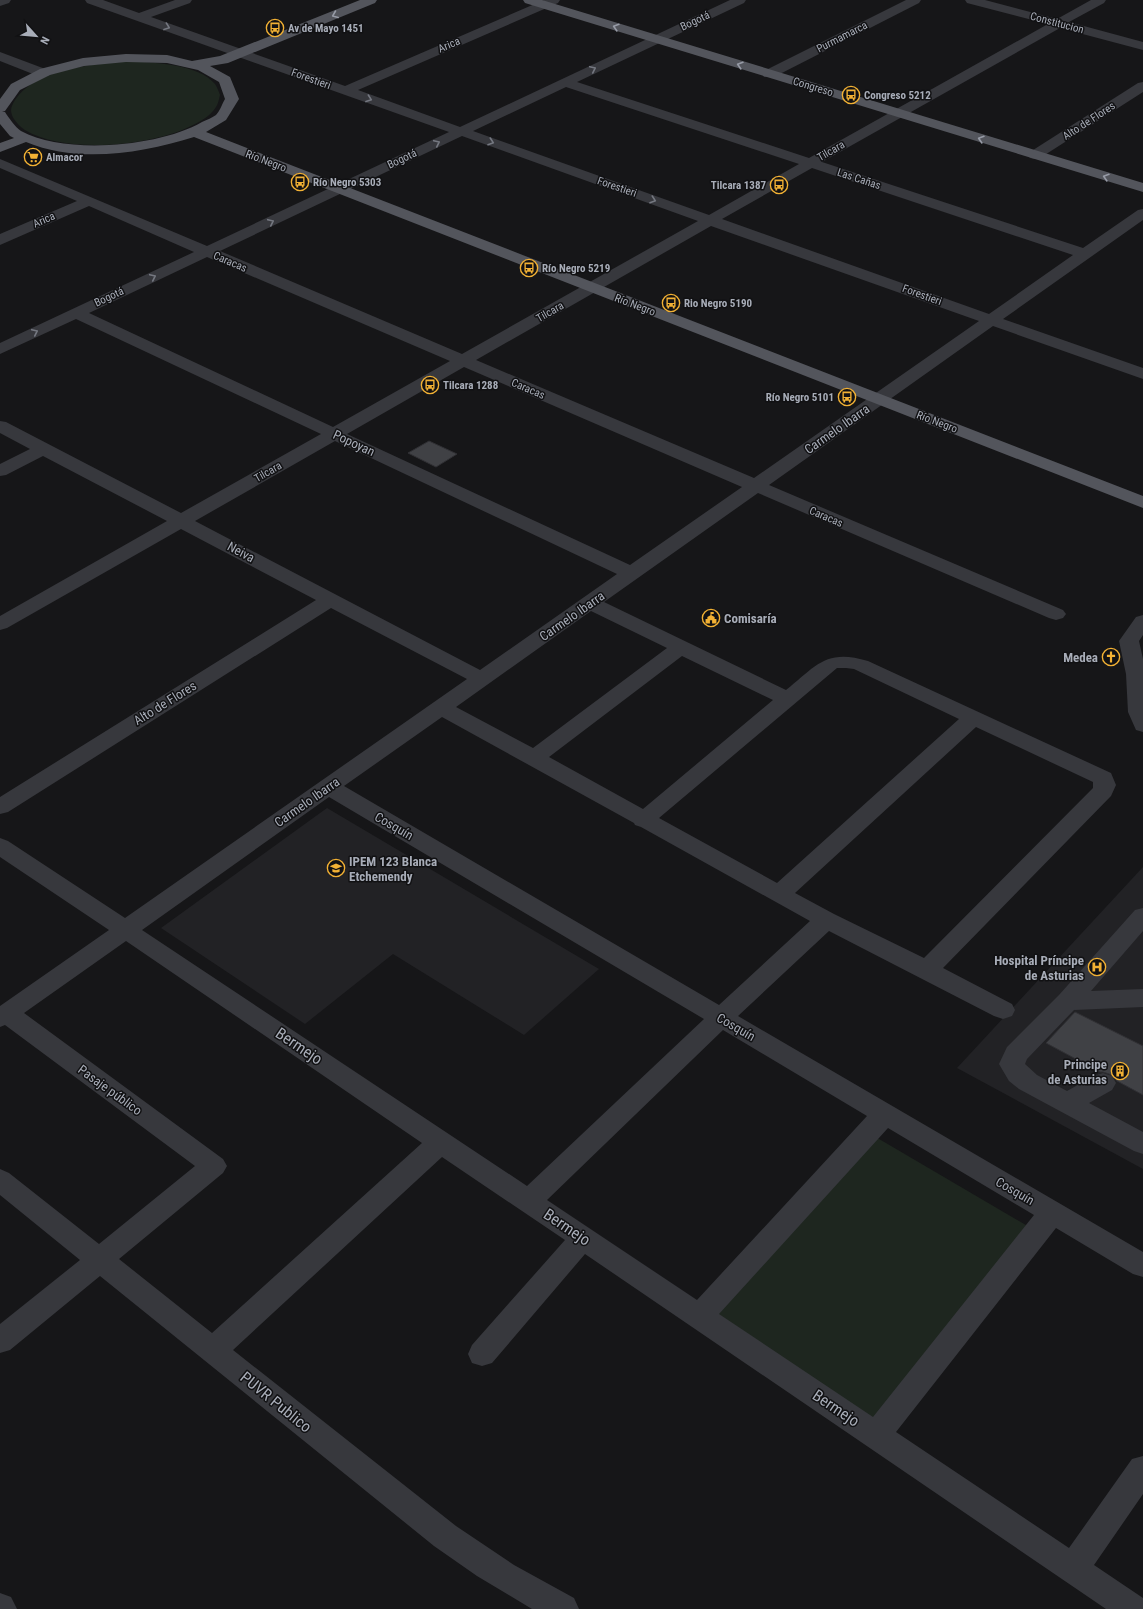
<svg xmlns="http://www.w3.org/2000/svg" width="1143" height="1609" viewBox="0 0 1143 1609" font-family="'Roboto Condensed',sans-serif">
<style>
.built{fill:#222225}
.green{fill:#1e261f}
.building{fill:#404145;stroke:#303034}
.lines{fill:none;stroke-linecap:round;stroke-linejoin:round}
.minor{fill:#37383d;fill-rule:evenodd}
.major{fill:#53555c;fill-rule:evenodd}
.oneway{stroke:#979ba6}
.oneway2{stroke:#757881}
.labels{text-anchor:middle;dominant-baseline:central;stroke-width:3;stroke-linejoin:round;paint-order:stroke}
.far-street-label{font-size:11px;fill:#a8adb8;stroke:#111113}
.far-poi-label{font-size:11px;font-weight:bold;fill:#a8adb8;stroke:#111113;text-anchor:start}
.street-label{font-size:13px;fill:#a8adb8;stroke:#111113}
.poi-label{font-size:13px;font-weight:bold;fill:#a8adb8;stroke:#111113;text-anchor:end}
.near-street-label{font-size:16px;fill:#a8adb8;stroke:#111113}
</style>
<rect width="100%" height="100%" fill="#161618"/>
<g class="built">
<path d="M327,808l272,161 -75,66 -131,-81 -88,70 -144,-96z"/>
<path d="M1143,867v302l-186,-101z"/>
</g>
<g class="green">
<path d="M132,61c24,2 66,3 83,23 2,3 4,8 5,11 -1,4 -2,9 -4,12 -4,7 -13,13 -21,17 -40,22 -129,31 -170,6 -7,-5 -17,-15 -13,-24 17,-38 84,-42 120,-45z"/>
<path d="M874,1136l157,92 -157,195 -161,-109z"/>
</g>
<g class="building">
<path d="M429,441l28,13 -21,13 -28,-14z"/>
<path d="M1075,1012l68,34v49l-26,-14 -5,-6 -9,-3h-3l-54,-29z"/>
</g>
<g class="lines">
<g class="minor">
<path d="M0,0h11l-2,3 -9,3z"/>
<path d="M85,0h18l36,13 36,-13h17l-2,3 -39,14 194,69 199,-86h16l-2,3 -200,87 102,37 270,-127h16l-2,3 -167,79 232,76 239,-134 -81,-21 -2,-3h20l72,19 34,-19h15l-2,3 -35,19 74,20v8l-83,-22 -238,134 261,86 55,-38 5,-1v11l-140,99 140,49v11l-150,-53 -224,159 294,125 3,4 -3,4 -7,2 -7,-2 -291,-125 -154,109 182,88c30,-24 40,-42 82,-29l243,112 5,12 -5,11 -168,172 69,36 3,6 -3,6 -9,3 -9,-3 -165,-85 -91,85 405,236v25l-10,-3 -77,-46 -160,204 173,116 63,-89 11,-3v38l-49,71 49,33v11h-37l-521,-355 -93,109 -10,3 -10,-3 -4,-9 4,-9 93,-105 -123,-83 -209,193 223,176 58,39 60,33 5,11h-47l-55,-33 -43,-30 -334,-270 -90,74 -10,3v-29l80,-64 -80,-65v-26l9,4 90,71 96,-78 -190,-141 -5,2v-21l109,-76 -109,-73v-19l8,3 117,77 342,-239 -136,-71 -323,204 -8,2v-17l316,-197 -135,-71 -174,99 -7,2v-14l167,-95 -124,-65 -37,19 -6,1v-12l30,-15 -30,-16v-12l6,1 175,91 140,-79 -245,-115 -76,35v-11l194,-91 -105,-46 -89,39v-11l77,-33 -77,-33v-9l207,87 242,-114 -362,-129zM566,87l233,77 -90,51 -236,-84zM462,136l236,85 -236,133 -242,-103zM812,168l261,87 -84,59 -267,-95zM711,226l268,95 -225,157 -278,-118zM207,257l243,104 -117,66 -244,-114zM464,367l278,120 -112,78 -283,-131zM335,441l282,133 -137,96 -285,-149zM591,611l76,37 -134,100 -77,-41zM682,656l91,44 -130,109 -94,-52zM837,668h9l8,1 105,50 -182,164 -118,-65zM442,717l192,106 1,2 6,2 169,94 -91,84 -375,-219zM976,727l117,55v6l-169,170 -90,-44 -39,-21zM329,797l375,222 -177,167 -385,-256zM126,941l296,202 -210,190 -93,-74 104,-86 4,-7 -4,-7 -199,-146zM723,1030l144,86 -170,184 -150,-100zM888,1128l146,87 -161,202 -154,-103z"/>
<path d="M906,0h15l-2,3 -145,74h-10l-2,-3 2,-3z"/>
<path d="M0,52l48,18 2,3 -2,3h-10l-38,-15z"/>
<path d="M1143,82v10l-103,66 -5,1 -5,-1 -2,-3 2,-3 108,-69z"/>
<path d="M1143,615v20l-4,6 4,18v73l-7,-2 -8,-18 -2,-38 -7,-33 17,-24z"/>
<path d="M1143,908v23l-52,60 52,-2v18l-69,3 -47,49 -2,5 12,11 30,16 27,-15 9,-3 9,3 4,7 -4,7 -23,13 54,29v22l-9,-3 -115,-62 -10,-8 -10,-17 8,-17 52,-52 76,-85z"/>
<path d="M0,1593l11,4 6,12h-17z"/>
</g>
<g class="major">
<path d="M360,0h17l-2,3 -147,60 -18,3 20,11 9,22 -13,21 -20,12 937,364v12l-949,-371c-52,16 -115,27 -168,5l-26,10v-9l14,-5 -4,-2 -10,-12v-25l11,-15 29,-15 43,-11 43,-4 41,1 25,6 28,-5zM126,62l41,1 31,7 21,12 6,17c-3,5 -5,12 -9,16 -4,3 -10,5 -14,7 -43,25 -137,33 -181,9 -6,-4 -12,-13 -16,-19l-3,-1h3l15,-21 30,-15 34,-9z"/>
<path d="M523,0h19l601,183v9l-618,-189z"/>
</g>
</g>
<defs><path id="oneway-chevron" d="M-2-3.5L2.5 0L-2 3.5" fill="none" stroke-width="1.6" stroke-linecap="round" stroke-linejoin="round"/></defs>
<g class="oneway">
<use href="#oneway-chevron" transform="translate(335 15) rotate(158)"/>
<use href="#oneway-chevron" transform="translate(616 27) rotate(-163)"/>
<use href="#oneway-chevron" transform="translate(740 65) rotate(-163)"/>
<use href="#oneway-chevron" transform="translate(981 139) rotate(-163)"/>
<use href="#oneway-chevron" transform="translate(1106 177) rotate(-163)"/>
</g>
<g class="oneway2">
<use href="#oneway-chevron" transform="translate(167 27) rotate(20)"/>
<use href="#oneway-chevron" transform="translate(593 69) rotate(-25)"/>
<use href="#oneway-chevron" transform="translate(369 99) rotate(20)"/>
<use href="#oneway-chevron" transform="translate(491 142) rotate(19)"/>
<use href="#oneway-chevron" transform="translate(437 143) rotate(-25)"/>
<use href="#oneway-chevron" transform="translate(653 200) rotate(19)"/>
<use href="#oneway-chevron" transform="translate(271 222) rotate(-25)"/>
<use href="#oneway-chevron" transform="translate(153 277) rotate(-25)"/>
<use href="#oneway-chevron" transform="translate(35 332) rotate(-25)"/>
</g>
<defs>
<symbol id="bus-ring" viewBox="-11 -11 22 22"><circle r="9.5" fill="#111113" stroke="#f2b134" stroke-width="1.5"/><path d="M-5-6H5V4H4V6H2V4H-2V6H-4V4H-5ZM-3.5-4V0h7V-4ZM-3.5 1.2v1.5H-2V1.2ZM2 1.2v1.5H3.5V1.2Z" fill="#f2b134"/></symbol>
<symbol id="supermarket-ring" viewBox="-11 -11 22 22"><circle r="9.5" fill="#111113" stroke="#f2b134" stroke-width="1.5"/><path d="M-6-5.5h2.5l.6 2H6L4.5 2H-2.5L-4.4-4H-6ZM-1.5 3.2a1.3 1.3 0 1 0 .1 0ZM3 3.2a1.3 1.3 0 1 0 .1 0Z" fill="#f2b134"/></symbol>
<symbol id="civic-ring" viewBox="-11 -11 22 22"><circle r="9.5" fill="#111113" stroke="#f2b134" stroke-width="1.5"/><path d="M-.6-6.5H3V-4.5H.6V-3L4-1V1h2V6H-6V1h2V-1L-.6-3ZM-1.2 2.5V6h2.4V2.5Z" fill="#f2b134"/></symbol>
<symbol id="church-ring" viewBox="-11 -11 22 22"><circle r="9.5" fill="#111113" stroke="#f2b134" stroke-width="1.5"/><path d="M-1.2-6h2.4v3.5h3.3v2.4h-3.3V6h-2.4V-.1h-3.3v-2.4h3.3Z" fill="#f2b134"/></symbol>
<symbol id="school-ring" viewBox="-11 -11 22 22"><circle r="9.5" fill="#111113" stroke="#f2b134" stroke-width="1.5"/><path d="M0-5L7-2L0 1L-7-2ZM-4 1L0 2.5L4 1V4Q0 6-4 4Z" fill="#f2b134"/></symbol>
<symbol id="hospital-ring" viewBox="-11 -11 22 22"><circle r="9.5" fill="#111113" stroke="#f2b134" stroke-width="1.5"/><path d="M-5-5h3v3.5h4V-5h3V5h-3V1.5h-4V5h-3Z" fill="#f2b134"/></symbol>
<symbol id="building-ring" viewBox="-11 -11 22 22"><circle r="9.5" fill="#111113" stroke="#f2b134" stroke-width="1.5"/><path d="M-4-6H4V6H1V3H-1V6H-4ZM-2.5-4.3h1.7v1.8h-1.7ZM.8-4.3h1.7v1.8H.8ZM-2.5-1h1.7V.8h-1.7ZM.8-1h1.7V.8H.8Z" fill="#f2b134"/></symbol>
</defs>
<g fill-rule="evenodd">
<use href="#bus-ring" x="265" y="18" width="20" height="20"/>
<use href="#bus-ring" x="841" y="85" width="20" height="20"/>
<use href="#supermarket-ring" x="23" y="147" width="20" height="20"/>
<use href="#bus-ring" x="290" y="172" width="20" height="20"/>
<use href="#bus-ring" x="769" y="175" width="20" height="20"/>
<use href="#bus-ring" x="519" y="258" width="20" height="20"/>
<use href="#bus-ring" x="661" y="293" width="20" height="20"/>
<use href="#bus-ring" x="420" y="375" width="20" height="20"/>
<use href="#bus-ring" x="837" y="387" width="20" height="20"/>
<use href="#civic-ring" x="701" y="608" width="20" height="20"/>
<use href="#church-ring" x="1101" y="647" width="20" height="20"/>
<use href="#school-ring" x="326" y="858" width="20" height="20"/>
<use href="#hospital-ring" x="1087" y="957" width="20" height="20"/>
<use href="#building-ring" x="1110" y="1061" width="20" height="20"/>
</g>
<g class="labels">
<g class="far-street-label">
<text transform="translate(695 21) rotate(-25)">Bogotá</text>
<text transform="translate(1057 23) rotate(15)">Constitucion</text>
<text transform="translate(842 37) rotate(-27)">Purmamarca</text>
<text transform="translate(449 45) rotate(-23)">Arica</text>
<text transform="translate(311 79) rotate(20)">Forestieri</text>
<text transform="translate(813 87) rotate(17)">Congreso</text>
<text transform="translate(1089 121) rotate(-33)">Alto de Flores</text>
<text transform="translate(831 151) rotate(-30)">Tilcara</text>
<text transform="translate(402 159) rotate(-25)">Bogotá</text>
<text transform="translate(266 161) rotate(21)">Río Negro</text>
<text transform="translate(859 179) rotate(18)">Las Cañas</text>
<text transform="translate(617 187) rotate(19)">Forestieri</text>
<text transform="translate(44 220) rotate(-24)">Arica</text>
<text transform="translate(230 262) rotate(23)">Caracas</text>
<text transform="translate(922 295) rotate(20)">Forestieri</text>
<text transform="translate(109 297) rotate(-25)">Bogotá</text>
<text transform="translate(635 305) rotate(21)">Río Negro</text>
<text transform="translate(550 312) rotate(-30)">Tilcara</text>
<text transform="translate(528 389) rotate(23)">Caracas</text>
<text transform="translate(937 422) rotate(21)">Río Negro</text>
<text transform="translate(268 472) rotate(-30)">Tilcara</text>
<text transform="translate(826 517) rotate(23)">Caracas</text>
</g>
<g class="far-poi-label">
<text x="288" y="28">Av de Mayo 1451</text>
<text x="864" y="95">Congreso 5212</text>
<text x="46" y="157">Almacor</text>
<text x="313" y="182">Río Negro 5303</text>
<text x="766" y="185" text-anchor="end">Tilcara 1387</text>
<text x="542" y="268">Río Negro 5219</text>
<text x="684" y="303">Rio Negro 5190</text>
<text x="443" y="385">Tilcara 1288</text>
<text x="834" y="397" text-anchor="end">Río Negro 5101</text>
</g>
<g class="street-label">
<text transform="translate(837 429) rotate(-35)">Carmelo Ibarra</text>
<text transform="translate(354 443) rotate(25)">Popoyan</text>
<text transform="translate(241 552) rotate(28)">Neiva</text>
<text transform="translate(572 616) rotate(-35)">Carmelo Ibarra</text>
<text transform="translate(165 703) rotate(-32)">Alto de Flores</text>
<text transform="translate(307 802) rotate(-35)">Carmelo Ibarra</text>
<text transform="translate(394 826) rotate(30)">Cosquín</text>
<text transform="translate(736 1027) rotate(30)">Cosquín</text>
<text transform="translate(110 1090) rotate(36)">Pasaje público</text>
<text transform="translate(1015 1191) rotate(30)">Cosquín</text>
</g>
<g class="poi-label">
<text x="724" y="618" text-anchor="start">Comisaría</text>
<text x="1098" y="657">Medea</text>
<text x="349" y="861" text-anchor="start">IPEM 123 Blanca<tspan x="349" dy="15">Etchemendy</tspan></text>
<text x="1084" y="960">Hospital Príncipe<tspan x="1084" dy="15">de Asturias</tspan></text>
<text x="1107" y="1064">Principe<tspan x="1107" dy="15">de Asturias</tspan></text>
</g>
<g class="near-street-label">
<text transform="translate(299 1046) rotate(34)">Bermejo</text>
<text transform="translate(567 1227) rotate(34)">Bermejo</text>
<text transform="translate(276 1402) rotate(39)">PUVR Publico</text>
<text transform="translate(836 1408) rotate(34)">Bermejo</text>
</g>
</g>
<g transform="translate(36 36) rotate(117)" stroke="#111113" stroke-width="3" paint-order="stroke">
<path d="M0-3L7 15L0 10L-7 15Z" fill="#a8adb8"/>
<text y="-6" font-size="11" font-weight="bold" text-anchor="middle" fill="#a8adb8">N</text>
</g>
</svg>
